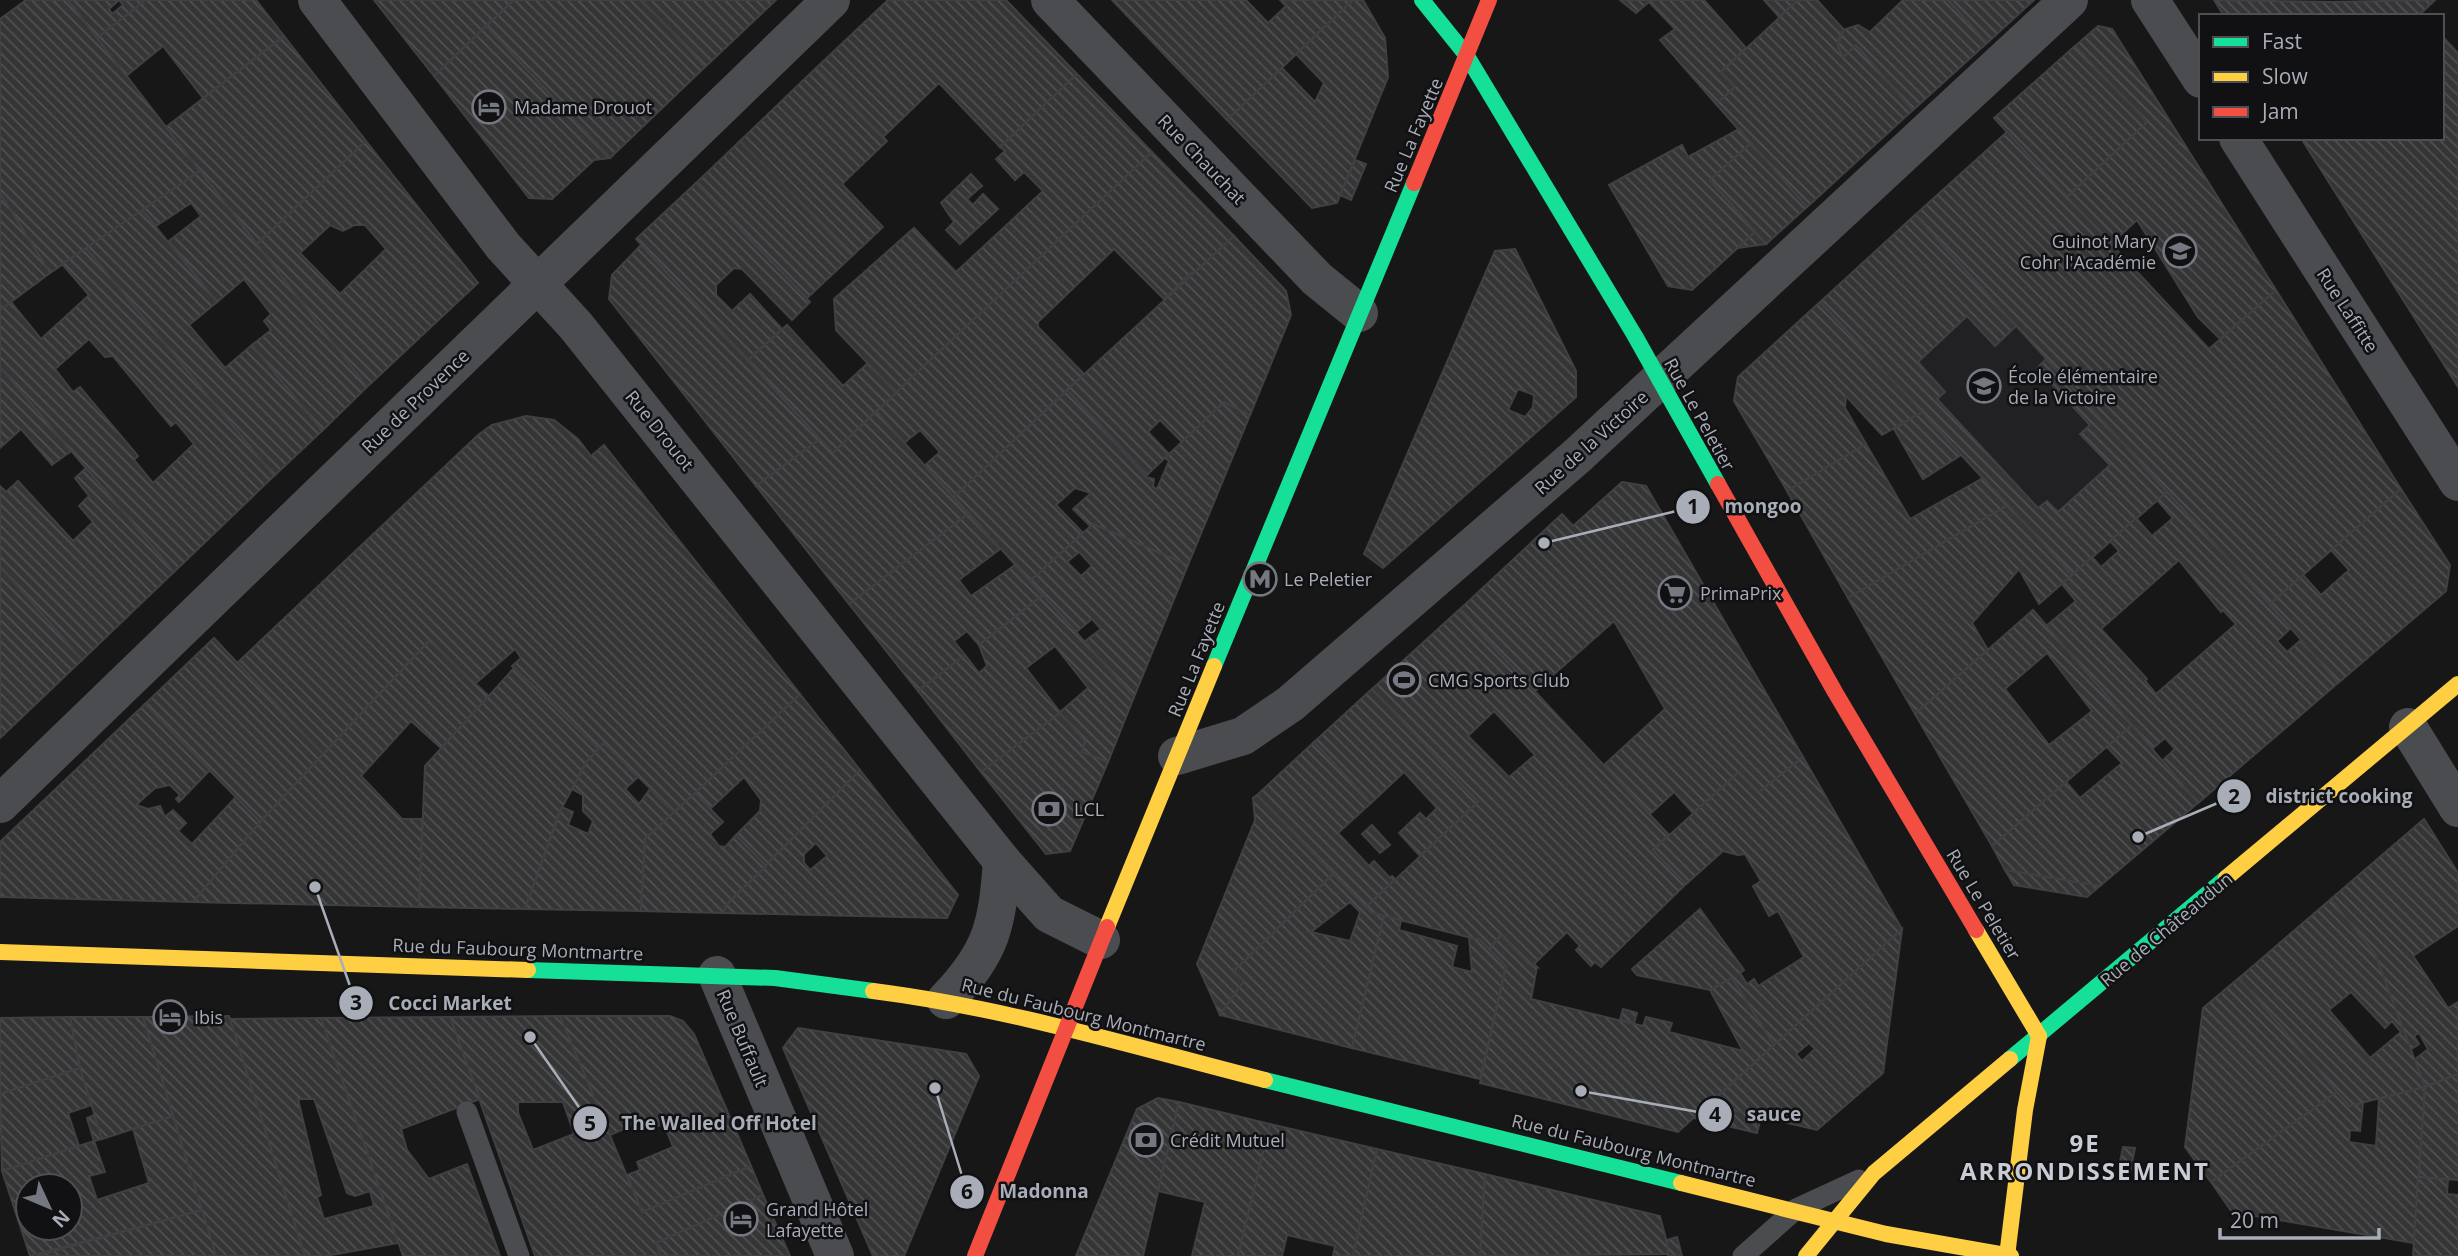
<svg xmlns="http://www.w3.org/2000/svg" width="2458" height="1256" viewBox="0 0 2458 1256" font-family="'Open Sans',sans-serif">
<style>
.built{fill:#212123}
.building{fill:url(#building-back-hatch);stroke:#3f4043;stroke-width:2;fill-rule:evenodd}
.lines{fill:none;stroke-linecap:round;stroke-linejoin:round}
.lane{stroke:#4b4c50;stroke-width:21}
.street{stroke:#4b4c50;stroke-width:38}
.fast{stroke:#16e098;stroke-width:16}
.slow{stroke:#ffcf43;stroke-width:16}
.jam{stroke:#f24e42;stroke-width:16}
.labels{text-anchor:middle;dominant-baseline:central;stroke-width:5;stroke-linejoin:round;paint-order:stroke}
.poi-label{font-size:18px;fill:#a8adb8;stroke:#111113;text-anchor:start}
.street-label{font-size:18px;fill:#a8adb8;stroke:#111113}
.district-label{font-size:24px;font-weight:bold;letter-spacing:2px;fill:#c9ccd4;stroke:#111113}
.leader{fill:none;stroke:#a8adb8;stroke-width:2.5}
.callout-dot{fill:#a8adb8;stroke:#111113;stroke-width:2.5}
.mark-label{font-size:21px;text-anchor:middle;font-weight:bold;fill:#111}
.callout-label{font-size:19px;text-anchor:middle;font-weight:bold;fill:#a8adb8;stroke:#111113;stroke-width:5;stroke-linejoin:round;paint-order:stroke}
</style>
<defs>
<pattern id="building-back-hatch" width="6" height="6" patternUnits="userSpaceOnUse" patternTransform="scale(1.75)"><rect width="6" height="6" fill="#353536"/><path d="M-1 5l2 2M0 0l6 6M5-1l2 2" fill="none" stroke="#4f5051"/></pattern>
</defs>
<rect width="100%" height="100%" fill="#171717"/>
<path class="built" d="M1915,215l252,277 -95,83 -252,-273z"/>
<g class="building">
<path d="M26,0h42l132,171 -150,102 -50,-80v-174z"/>
<path d="M68,0h51l-10,9 3,5 11,-9 -4,-5h27l-49,38z"/>
<path d="M146,0h110l28,36 -81,62 -40,-52 -37,30 -29,-38z"/>
<path d="M374,0h140l-80,76z"/>
<path d="M514,0h128l63,67 -95,91 -124,-132z"/>
<path d="M642,0h134l-71,67z"/>
<path d="M888,0h118l71,74 -77,73 -61,-64 -56,54 -67,-69z"/>
<path d="M1112,0h134l22,23 18,-17 -6,-6h73l-126,120z"/>
<path d="M1353,0h10l22,38 3,39 -51,126 -25,5 -85,-88 55,-52 33,34 9,-19 -28,-29z"/>
<path d="M1620,0h84l42,48 -25,24 14,15 -19,17 -56,-64 15,-11 -26,-27 -13,11z"/>
<path d="M1764,0h34l-18,18z"/>
<path d="M1798,0h19l28,31 -7,8v7l5,11 13,-12 57,65 -106,97 -91,-103 19,-17 -14,-15z"/>
<path d="M1903,0h45l39,43 -74,67 -57,-65 -13,12 -5,-11 5,-16 15,-5 12,7z"/>
<path d="M1948,0h86l-47,43z"/>
<path d="M2214,0l117,2 104,-2 -17,16h-194z"/>
<path d="M486,26l124,132 -16,2 -42,39 -23,-1 -95,-122z"/>
<path d="M2098,26l14,3 164,261 -56,49 -22,-22 -61,-97 -26,24 -44,-47 80,-75 -72,-76z"/>
<path d="M284,36l82,105 -109,103 -91,-117z"/>
<path d="M2442,36l16,17v334l-157,-249h141z"/>
<path d="M2075,46l72,76 -80,75 -73,-79z"/>
<path d="M816,68l71,73 -45,43 41,43 -31,29 -112,-115z"/>
<path d="M1077,74l75,78 -256,241 -60,-63 -2,-31 80,-71 42,44 87,-81 -19,-19 -9,8 -19,-21 9,-8 -5,-4z"/>
<path d="M1739,129l12,14 -41,37 45,52 -63,58 -24,-4 -59,-101 73,-40 6,12z"/>
<path d="M2007,132l202,217 67,-59 125,199 -131,115 -355,-389z"/>
<path d="M366,141l112,142 -111,104 -110,-143zM330,225l13,6 11,-6h11l21,24 -46,45 -40,-41z"/>
<path d="M740,141l112,115 -45,42 -111,-115z"/>
<path d="M1751,143l56,64 -41,37 -56,-64z"/>
<path d="M1152,152l82,84 -39,38 -3,-2 -28,27 -50,-50 -76,73v5l46,47 -130,123 -29,-32 15,-13 -20,-22 -16,13 -28,-32z"/>
<path d="M1355,160l11,4 -15,36 -11,-5z"/>
<path d="M200,171l167,216 -45,44 -70,-86 19,-15 -7,-9 7,-7 -27,-35 -27,23 -48,-61 32,-25 -10,-13 -35,23 -14,-16z"/>
<path d="M971,174l11,12 -15,13 6,6 10,-11 15,15 -38,35 -14,-14 8,-8 -13,-19z"/>
<path d="M696,183l114,119 -18,18 -50,-51 -8,-1 -18,17v10l16,16 18,-17 32,35 -34,31 -112,-121z"/>
<path d="M0,193l50,80 -50,37z"/>
<path d="M142,210l75,92 -28,23 36,43 27,-23 70,86 -48,45 -188,-228z"/>
<path d="M1915,215l101,111 -21,20 -28,-30 -49,46 27,30 -8,7 101,109 9,-7 11,11 52,-47 -30,-31 10,-9 -53,-57 9,-9 121,133 -95,83 -252,-273z"/>
<path d="M1755,232l11,12 -29,4z"/>
<path d="M1234,236l52,55 5,24 -41,100 -26,-13 -42,40 -22,-22 -12,12 21,22 -22,21 -80,-85z"/>
<path d="M641,245l179,194 -64,47 -147,-187 3,-24z"/>
<path d="M86,248l188,228 -100,96 -174,-205v-57l11,-8 30,37 48,-44 -27,-31zM89,339l16,18 8,-1 58,70 5,-4 18,22 -41,39 -19,-23 4,-4 -58,-69 -7,5 -18,-23z"/>
<path d="M1515,249l61,122v26l-193,171 -19,-14 131,-303zM1518,389l16,6 -1,12 -8,10 -17,-7z"/>
<path d="M1820,302l102,110 -40,23 -36,-39 -1,12 21,36 -79,47 -53,-90 4,-24z"/>
<path d="M787,325l56,61 25,-23 28,30 -63,60 -85,-93z"/>
<path d="M0,367l71,84 -19,14 -31,-36 -21,19z"/>
<path d="M1067,390l79,87 8,2 -1,8 4,2 12,-28 -4,-3 59,-56 26,13 -62,150 -95,-41 -2,3 -18,-18 18,-16 -16,-5 -19,17 27,28 -53,48 -76,-84z"/>
<path d="M876,411l92,103 -119,90 -93,-118 64,-47 13,14z"/>
<path d="M1922,412l39,43 -38,24 -29,-50z"/>
<path d="M526,416l28,4 24,19 13,17 13,-11 196,249 -125,119 -71,-70 -5,6 -87,-83 9,-8 -6,-9 -40,35 -46,-43 -106,113 -86,-91 241,-228 14,-10z"/>
<path d="M1866,444l44,75 73,-41 25,27 -160,93 -61,-107z"/>
<path d="M86,468l88,104 -92,88 -82,-94v-80l6,6 12,-11 55,60 20,-19 -14,-16 10,-10 -14,-18z"/>
<path d="M1622,482l24,4 157,271 -44,35 -20,-20 -46,41 -19,-21 -24,22 -46,-49 61,-56 -51,-88 -79,70 -76,-81 103,-96 11,12z"/>
<path d="M2401,489l49,76 -4,26 -108,92 -68,-79 33,-29 18,20 28,-25 -18,-20z"/>
<path d="M2167,492l124,136 -14,13 10,11 14,-12 37,43 -140,120 -36,-42 13,-12 -10,-11 -13,11 -106,-123 30,-25 -14,-17 30,-27 9,10 18,-16 -9,-10 26,-23 16,18 21,-18 -16,-18zM2179,560l42,52 2,-2 13,14 -80,70 -11,-13 2,-2 -46,-50z"/>
<path d="M2008,505l64,70 -33,29 -20,-35 -47,54 16,27 -73,64 -67,-116z"/>
<path d="M968,514l32,35 -41,31 12,16 44,-31 28,30 -64,50 -12,-14 -13,10 11,14 -47,36 -69,-87z"/>
<path d="M1093,524l95,41 -54,132 -50,-55 17,-13 -9,-10 -16,13 -46,-51zM1079,552l13,14 -11,10 -14,-14z"/>
<path d="M0,566l82,94 -82,78z"/>
<path d="M1043,595l91,102 -26,65 -26,-10 3,-11 -25,-28 -79,59 -63,-81 47,-36 14,18 8,-7 -8,-21zM1055,646l33,42 -28,24 -34,-44z"/>
<path d="M1459,610l210,225 -16,15 33,34 -85,83 -6,-5 -4,4 -15,-16 4,-4 -13,-14 -33,32 3,3 -7,-2 -29,-30 -12,14 -9,-9 -108,-27 -6,-6 112,-105 -106,-113zM1494,711l41,44 -26,22 -41,-41z"/>
<path d="M2033,610l99,115 -140,121 -77,-132zM2047,653l45,58 -43,34 -44,-56z"/>
<path d="M214,638l109,116 -63,68 -115,-118z"/>
<path d="M429,641l60,55 -48,52 -30,-27 -50,55 41,43h21l-4,88 -226,-5 67,-80z"/>
<path d="M514,668l85,81 -12,12 -29,54 -33,94 -106,-2 6,-141z"/>
<path d="M1372,689l106,113 -58,54 -21,-23 21,-20 6,6 11,-11 -33,-36 -33,31 -57,-61z"/>
<path d="M800,694l60,76 -94,96 -30,-31 24,-24 1,-11 -17,-23 -34,32 -15,-16z"/>
<path d="M145,704l65,66 -31,32 -3,-3 4,-4 -10,-10 -15,3 -19,17 12,4 12,-3 5,11 8,-7 13,13 -8,8 14,13 44,-47 24,25 -67,80 -193,-5v-55z"/>
<path d="M1060,713l25,28 -3,11 26,10 -38,89 -24,3 -65,-82z"/>
<path d="M2132,725l66,78 -98,83 -95,-16 -13,-24 74,-64 14,16 42,-35 -15,-16z"/>
<path d="M1314,742l57,61 -33,30 31,33 5,-5 16,17 2,-2 3,3 -29,28 -109,-112z"/>
<path d="M604,743l34,34 -13,12 14,15 11,-15 25,24 -30,26 -4,72 -116,-2 37,-102 11,5 -5,13 20,9 5,-13 -10,-10v-16l-11,-6 15,-28z"/>
<path d="M1803,757l99,172 -128,116 -42,-67 -22,12 -73,-15 -5,-6 68,-60 44,61 -4,3 7,11 7,-5 4,7 46,-29 -26,-46 -9,5 -16,-30 8,-5 -16,-27 -7,1 -15,-4 -37,33 -33,-34 86,-78 20,20z"/>
<path d="M860,770l98,125 -11,23 -224,-5 3,-8zM816,843l11,13 -17,14 -6,-7v-9z"/>
<path d="M695,793l28,29 -13,12 9,12 6,1 11,-12 30,31 -40,39 -3,8 -82,-2 4,-72z"/>
<path d="M1257,795l76,79 -100,98 11,9 -24,34 -23,-51 58,-144 -2,-22z"/>
<path d="M2424,819l34,54v53l-45,30 35,52 10,-6v72l-33,13 -11,-27 14,-11 -9,-16 -5,3 5,8 -9,6 -35,-96 -44,-55z"/>
<path d="M1372,825l18,20 -10,8 -18,-19z"/>
<path d="M2005,870l95,16 -13,11 -73,-12z"/>
<path d="M1333,874l39,39 12,3 -32,132 -132,-33 24,-34 -11,-9zM1350,902l10,10 -10,29 -39,-9z"/>
<path d="M2331,899l44,55 50,133 -76,19 -110,-128zM2351,992l34,36 7,-7 9,11 -31,26 -41,-48z"/>
<path d="M1384,916l17,4 -2,10 58,16 -5,21 20,5 -3,-35 11,3 26,26 -26,113 -128,-31z"/>
<path d="M1902,929l-19,144 -66,57 -108,-26zM1809,1043l6,6 -13,12 -6,-7z"/>
<path d="M1501,935l29,30 7,2 -6,32 112,27 3,-9 26,6 -3,9 74,19 -33,-61 22,-12 42,67 -96,87 -198,-49 26,-117 -17,-17z"/>
<path d="M2239,978l98,114 -126,90 -26,-35 18,-139z"/>
<path d="M1623,1009l14,4 -3,10 -14,-3z"/>
<path d="M229,1016l1,3 75,237h-89l-73,-239z"/>
<path d="M560,1016l82,196 109,-46 12,29 -107,48 5,13h-126l-85,-239zM518,1102h45l11,32 -41,16 -15,-37z"/>
<path d="M560,1016h110l13,5 11,13 57,132 -109,46 -15,-37 13,-5 -3,-8 36,-15 -9,-23 -6,2 -4,-10 -44,19z"/>
<path d="M70,1017l10,51 -80,26v-76z"/>
<path d="M70,1017h73l30,99 -71,23 -22,-71z"/>
<path d="M450,1017l30,82 -79,30 6,21 22,29 38,-15 33,92h-97l-82,-238z"/>
<path d="M321,1018l77,225 -72,13h-21l-75,-237zM298,1099h16l33,94 8,3 15,-5 4,15 -50,13 -7,-22 4,-2z"/>
<path d="M798,1028l168,26 13,22 -75,180h-31l-90,-208z"/>
<path d="M80,1068l11,37 -23,8 11,33 -77,25 -2,-77z"/>
<path d="M2458,1074v106l-40,-3 7,-90z"/>
<path d="M2425,1087l-11,156 -182,-31 -21,-30 126,-90 12,14 14,-3 -3,28 -10,-1 -1,12 27,4 3,-47z"/>
<path d="M1158,1098l21,4 -36,154h-67l61,-147z"/>
<path d="M1179,1102l91,22 -32,132h-46l13,-54 -47,-11z"/>
<path d="M1709,1104l52,13 -4,16 -63,-15z"/>
<path d="M94,1115l8,24 -8,2 -7,-23z"/>
<path d="M173,1116l29,94 -172,46 -28,-85 92,-30 11,31 -16,4 8,24 52,-17 -16,-54zM28,1186h42v42h-42z"/>
<path d="M1270,1124l107,25 -24,107h-20l2,-10 -48,-11 -5,21h-44z"/>
<path d="M2123,1147l12,1 -5,25 -12,-2z"/>
<path d="M1377,1149l108,25 -5,82h-127z"/>
<path d="M1485,1174l175,42 10,38 -190,2z"/>
<path d="M2418,1177l30,2 -1,15 11,1v61h-45z"/>
<path d="M763,1195l27,61h-129l-5,-13z"/>
<path d="M202,1210l14,46h-180z"/>
<path d="M1677,1237l5,19h-14l-1,-16z"/>
</g>
<g class="lines">
<g class="lane">
<path d="M467,1112l52,144"/>
<path d="M1743,1256l53,-47 63,-29"/>
</g>
<g class="street">
<path d="M317,0l186,246 73,80 426,535 47,53 52,26"/>
<path d="M1050,0l267,279 42,34"/>
<path d="M2150,0l51,79"/>
<path d="M2238,138l220,344"/>
<path d="M2408,727l50,81"/>
<path d="M1177,756l66,-20 47,-32 287,-248 492,-456"/>
<path d="M0,804l831,-804"/>
<path d="M717,975l118,281"/>
<path d="M946,1000c46,-48 51,-74 56,-139"/>
</g>
<g class="fast">
<path d="M1422,0l45,56 168,280 83,148"/>
<path d="M1214,666l200,-483"/>
<path d="M528,970l247,8 98,13"/>
<path d="M2010,1059l216,-181"/>
<path d="M1265,1080l416,103"/>
</g>
<g class="slow">
<path d="M2226,878l232,-194"/>
<path d="M1107,927l107,-261"/>
<path d="M1976,930l63,106"/>
<path d="M0,952l528,18"/>
<path d="M873,991c134,17 262,56 392,89"/>
<path d="M1681,1183l205,51 125,22"/>
<path d="M1806,1256l68,-83 136,-114"/>
<path d="M2007,1256l18,-146 14,-74"/>
</g>
<g class="jam">
<path d="M1414,183l75,-183"/>
<path d="M1718,484l117,208 141,238"/>
<path d="M975,1256l132,-329"/>
</g>
</g>
<defs>
<symbol id="hotel-ring" viewBox="-11 -11 22 22"><circle r="9.5" fill="#111113" stroke="#757880" stroke-width="1.5"/><path d="M-6-4.5h1.5V1H6V5H4.5V3h-9V5H-6ZM-4 0a1.8 1.8 0 1 1 3.6 0ZM.5 0V-2.5h3Q6-2.5 6 0Z" fill="#757880"/></symbol>
<symbol id="school-ring" viewBox="-11 -11 22 22"><circle r="9.5" fill="#111113" stroke="#757880" stroke-width="1.5"/><path d="M0-5L7-2L0 1L-7-2ZM-4 1L0 2.5L4 1V4Q0 6-4 4Z" fill="#757880"/></symbol>
<symbol id="metro-ring" viewBox="-11 -11 22 22"><circle r="9.5" fill="#111113" stroke="#757880" stroke-width="1.5"/><path d="M-5.5 5V-5H-3L0 0L3-5H5.5V5H3V-.5L0 4L-3-.5V5Z" fill="#757880"/></symbol>
<symbol id="supermarket-ring" viewBox="-11 -11 22 22"><circle r="9.5" fill="#111113" stroke="#757880" stroke-width="1.5"/><path d="M-6-5.5h2.5l.6 2H6L4.5 2H-2.5L-4.4-4H-6ZM-1.5 3.2a1.3 1.3 0 1 0 .1 0ZM3 3.2a1.3 1.3 0 1 0 .1 0Z" fill="#757880"/></symbol>
<symbol id="stadium-ring" viewBox="-11 -11 22 22"><circle r="9.5" fill="#111113" stroke="#757880" stroke-width="1.5"/><path d="M0-5a6.5 5 0 1 0 0 10a6.5 5 0 1 0 0-10ZM-3.5-1.8h7v3.6h-7Z" fill="#757880"/></symbol>
<symbol id="bank-ring" viewBox="-11 -11 22 22"><circle r="9.5" fill="#111113" stroke="#757880" stroke-width="1.5"/><path d="M-6-4H6V4H-6ZM0-2.3a2.3 2.3 0 1 0 0 4.6a2.3 2.3 0 1 0 0-4.6Z" fill="#757880"/></symbol>
</defs>
<g fill-rule="evenodd">
<use href="#hotel-ring" x="470" y="88" width="38" height="38"/>
<use href="#school-ring" x="2161" y="232" width="38" height="38"/>
<use href="#school-ring" x="1965" y="367" width="38" height="38"/>
<use href="#metro-ring" x="1241" y="560" width="38" height="38"/>
<use href="#supermarket-ring" x="1656" y="574" width="38" height="38"/>
<use href="#stadium-ring" x="1385" y="661" width="38" height="38"/>
<use href="#bank-ring" x="1030" y="790" width="38" height="38"/>
<use href="#hotel-ring" x="151" y="998" width="38" height="38"/>
<use href="#bank-ring" x="1127" y="1121" width="38" height="38"/>
<use href="#hotel-ring" x="722" y="1200" width="38" height="38"/>
</g>
<g class="labels">
<g class="poi-label">
<text x="514" y="107">Madame Drouot</text>
<text x="2156" y="241" text-anchor="end">Guinot Mary<tspan x="2156" dy="21">Cohr l'Académie</tspan></text>
<text x="2008" y="376">École élémentaire<tspan x="2008" dy="21">de la Victoire</tspan></text>
<text x="1284" y="579">Le Peletier</text>
<text x="1700" y="593">PrimaPrix</text>
<text x="1428" y="680">CMG Sports Club</text>
<text x="1074" y="809">LCL</text>
<text x="194" y="1017">Ibis</text>
<text x="1170" y="1140">Crédit Mutuel</text>
<text x="766" y="1209">Grand Hôtel<tspan x="766" dy="21">Lafayette</tspan></text>
</g>
<g class="street-label">
<text transform="translate(1413 135) rotate(-67)">Rue La Fayette</text>
<text transform="translate(1202 159) rotate(46)">Rue Chauchat</text>
<text transform="translate(2348 310) rotate(57)">Rue Laffitte</text>
<text transform="translate(415 401) rotate(-44)">Rue de Provence</text>
<text transform="translate(1700 414) rotate(61)">Rue Le Peletier</text>
<text transform="translate(660 430) rotate(51)">Rue Drouot</text>
<text transform="translate(1591 442) rotate(-42)">Rue de la Victoire</text>
<text transform="translate(1196 659) rotate(-68)">Rue La Fayette</text>
<text transform="translate(1984 904) rotate(59)">Rue Le Peletier</text>
<text transform="translate(2166 929) rotate(-40)">Rue de Châteaudun</text>
<text transform="translate(518 949) rotate(2)">Rue du Faubourg Montmartre</text>
<text transform="translate(1084 1014) rotate(14)">Rue du Faubourg Montmartre</text>
<text transform="translate(743 1038) rotate(67)">Rue Buffault</text>
<text transform="translate(1634 1150) rotate(14)">Rue du Faubourg Montmartre</text>
</g>
<g class="district-label">
<text x="2085" y="1142">9E<tspan x="2085" dy="28">ARRONDISSEMENT</tspan></text>
</g>
</g>
<path class="leader" d="M1544 543L1693 507M2138 837L2234 796M315 887L356 1003M1581 1091L1715 1115M530 1037L590 1123M935 1088L967 1192"/>
<g class="callout-dot">
<circle cx="1544" cy="543" r="7"/>
<circle cx="2138" cy="837" r="7"/>
<circle cx="315" cy="887" r="7"/>
<circle cx="1581" cy="1091" r="7"/>
<circle cx="530" cy="1037" r="7"/>
<circle cx="935" cy="1088" r="7"/>
<circle cx="1693" cy="507" r="18"/>
<circle cx="2234" cy="796" r="18"/>
<circle cx="356" cy="1003" r="18"/>
<circle cx="1715" cy="1115" r="18"/>
<circle cx="590" cy="1123" r="18"/>
<circle cx="967" cy="1192" r="18"/>
</g>
<g class="mark-label">
<text x="1693" y="514">1</text>
<text x="2234" y="804">2</text>
<text x="356" y="1010">3</text>
<text x="1715" y="1122">4</text>
<text x="590" y="1131">5</text>
<text x="967" y="1199">6</text>
</g>
<g class="callout-label">
<text x="1763" y="513">mongoo</text>
<text x="2339" y="803">district cooking</text>
<text x="450" y="1010">Cocci Market</text>
<text x="1774" y="1121">sauce</text>
<text x="719" y="1130">The Walled Off Hotel</text>
<text x="1044" y="1198">Madonna</text>
</g>
<rect x="2199" y="14" width="245" height="126" fill="#111113" stroke="#4d4f55" stroke-width="2"/>
<rect x="2213" y="37" width="35" height="10" fill="#16e098" stroke="#4d4f55" stroke-width="2"/>
<text x="2262" y="49" font-size="21" fill="#a8adb8">Fast</text>
<rect x="2213" y="72" width="35" height="10" fill="#ffcf43" stroke="#4d4f55" stroke-width="2"/>
<text x="2262" y="84" font-size="21" fill="#a8adb8">Slow</text>
<rect x="2213" y="107" width="35" height="10" fill="#f24e42" stroke="#4d4f55" stroke-width="2"/>
<text x="2262" y="119" font-size="21" fill="#a8adb8">Jam</text>
<g transform="translate(49 1207) rotate(134)"><circle r="33" fill="#111113" stroke="#4d4f55" stroke-width="2"/>
<path d="M0-5L12 26L0 18L-12 26Z" fill="#757880"/>
<text y="-10" font-size="19" font-weight="bold" text-anchor="middle" fill="#a8adb8">N</text>
</g>
<path d="M2220 1228v10h159v-10" fill="none" stroke="#a8adb8" stroke-width="3.5"/>
<text x="2230" y="1228" font-size="21" fill="#a8adb8" stroke="#111113" stroke-width="5" paint-order="stroke">20 m</text>
</svg>
